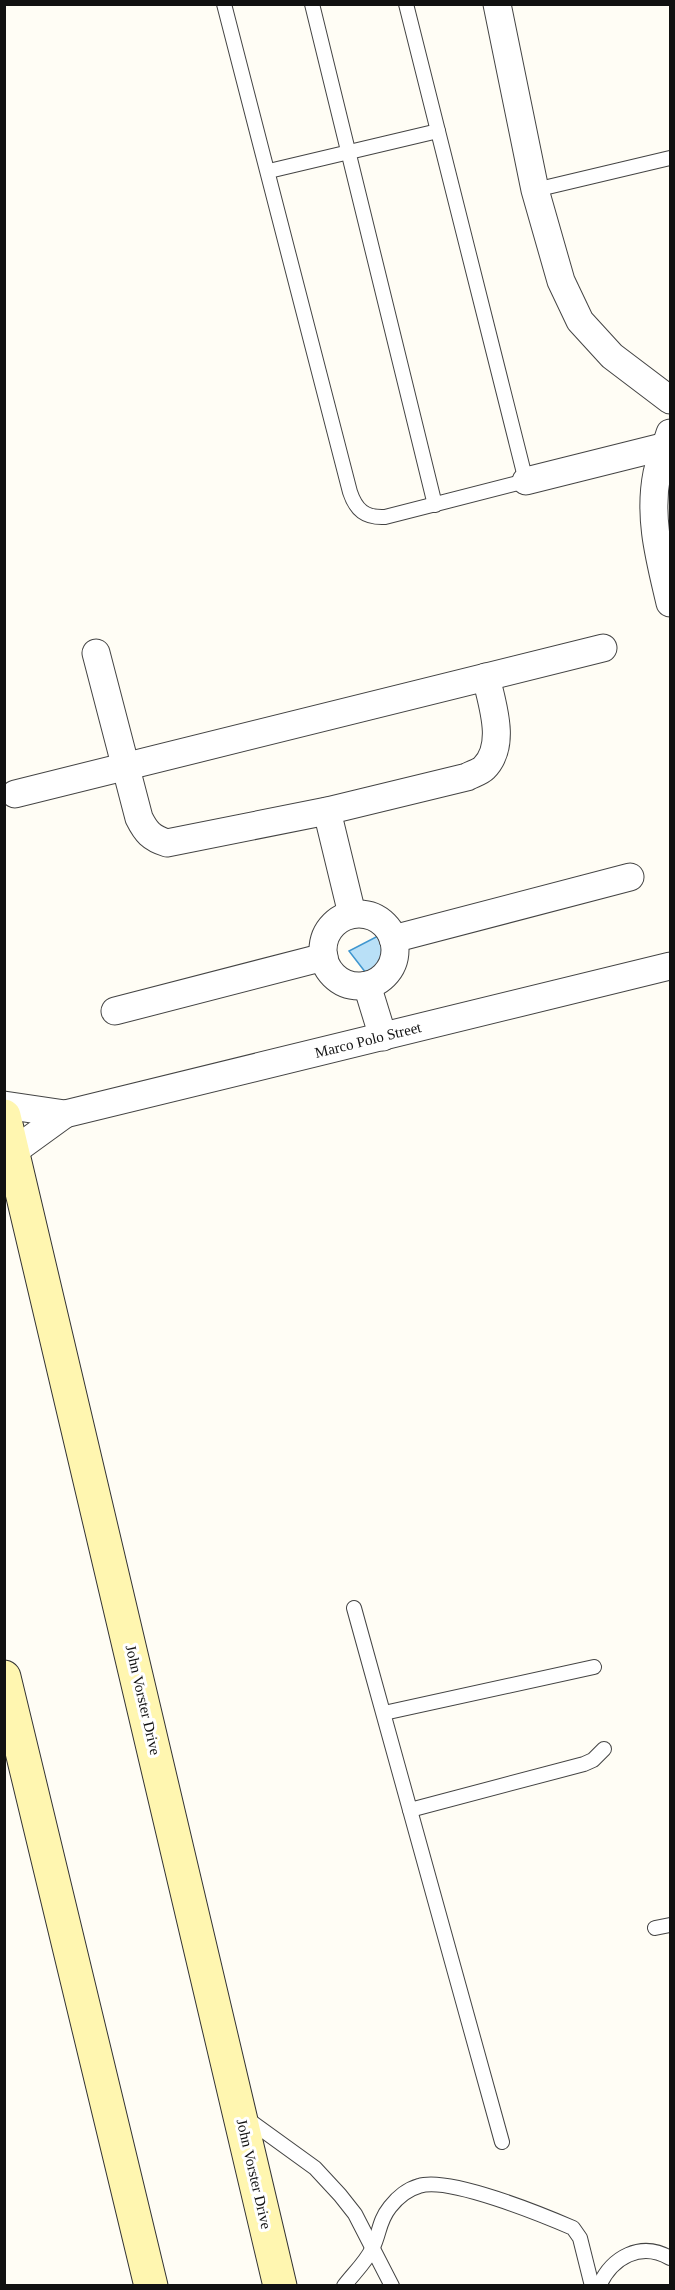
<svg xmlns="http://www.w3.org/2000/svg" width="675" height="2290" viewBox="0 0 675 2290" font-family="Georgia,serif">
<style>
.water{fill:#b9e0f7;stroke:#3f96cf;stroke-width:1.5}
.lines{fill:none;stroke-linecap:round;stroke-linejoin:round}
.service-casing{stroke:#444;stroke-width:16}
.minor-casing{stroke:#444;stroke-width:29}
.secondary-casing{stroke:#333;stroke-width:35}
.service{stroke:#fff;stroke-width:14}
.minor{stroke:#fff;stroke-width:27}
.secondary{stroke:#fff6b0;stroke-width:33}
.labels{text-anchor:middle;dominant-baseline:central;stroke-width:6;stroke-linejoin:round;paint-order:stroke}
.street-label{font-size:15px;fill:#111;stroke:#fff}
</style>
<rect width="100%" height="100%" fill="#fffdf5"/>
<path class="water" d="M378,936l11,16 -3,14 -11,9 -9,-2 -17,-22z"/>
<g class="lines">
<defs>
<g id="service">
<path d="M224,4l126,488c6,18 15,26 35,25l141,-36 -120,-477"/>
<path d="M312,4l123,501"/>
<path d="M269,171l169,-40"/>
<path d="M535,190l135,-32"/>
<path d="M354,1608l148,534"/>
<path d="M384,1713l210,-46"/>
<path d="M410,1810l174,-46 9,-4 11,-11"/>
<path d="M655,1928l15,-3"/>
<path d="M246,2118l69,50 25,27 15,19 37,72"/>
<path d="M344,2286c9,-12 22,-24 28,-37 8,-15 6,-27 18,-42 7,-9 18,-18 29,-21 29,-10 124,29 154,42l7,10 12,48"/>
<path d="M599,2286c13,-29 42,-45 71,-28"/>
</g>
<g id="minor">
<path d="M497,4l38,186 26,91 19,40 32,35 58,44"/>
<path d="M670,433c-4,13 -10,27 -13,40 -9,45 3,87 13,130"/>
<path d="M526,481l140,-35"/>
<path d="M96,653l43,165c7,14 12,20 28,25l160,-32 140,-34c5,-3 13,-5 17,-9 23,-23 8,-64 2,-91"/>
<path d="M15,794l588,-146"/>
<path d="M327,811l25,103"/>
<circle cx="359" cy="950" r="36"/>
<path d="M393,939l237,-62"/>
<path d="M367,985l16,52"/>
<path d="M115,1011l209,-54"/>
<path d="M4,1105l61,9 605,-148"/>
<path d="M4,1153l10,-2 51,-37"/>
</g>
<g id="secondary">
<path d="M4,1116l276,1170"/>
<path d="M4,1677l147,609"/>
</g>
</defs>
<use href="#service" class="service-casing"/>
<use href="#minor" class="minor-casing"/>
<use href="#secondary" class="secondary-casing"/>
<use href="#service" class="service"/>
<use href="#minor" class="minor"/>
<use href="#secondary" class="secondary"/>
</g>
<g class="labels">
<g class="street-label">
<text transform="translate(368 1040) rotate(-14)">Marco Polo Street</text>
<text transform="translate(143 1700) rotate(77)">John Vorster Drive</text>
<text transform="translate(254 2174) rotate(77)">John Vorster Drive</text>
</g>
</g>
<rect width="675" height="2290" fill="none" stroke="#111111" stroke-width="12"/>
</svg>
